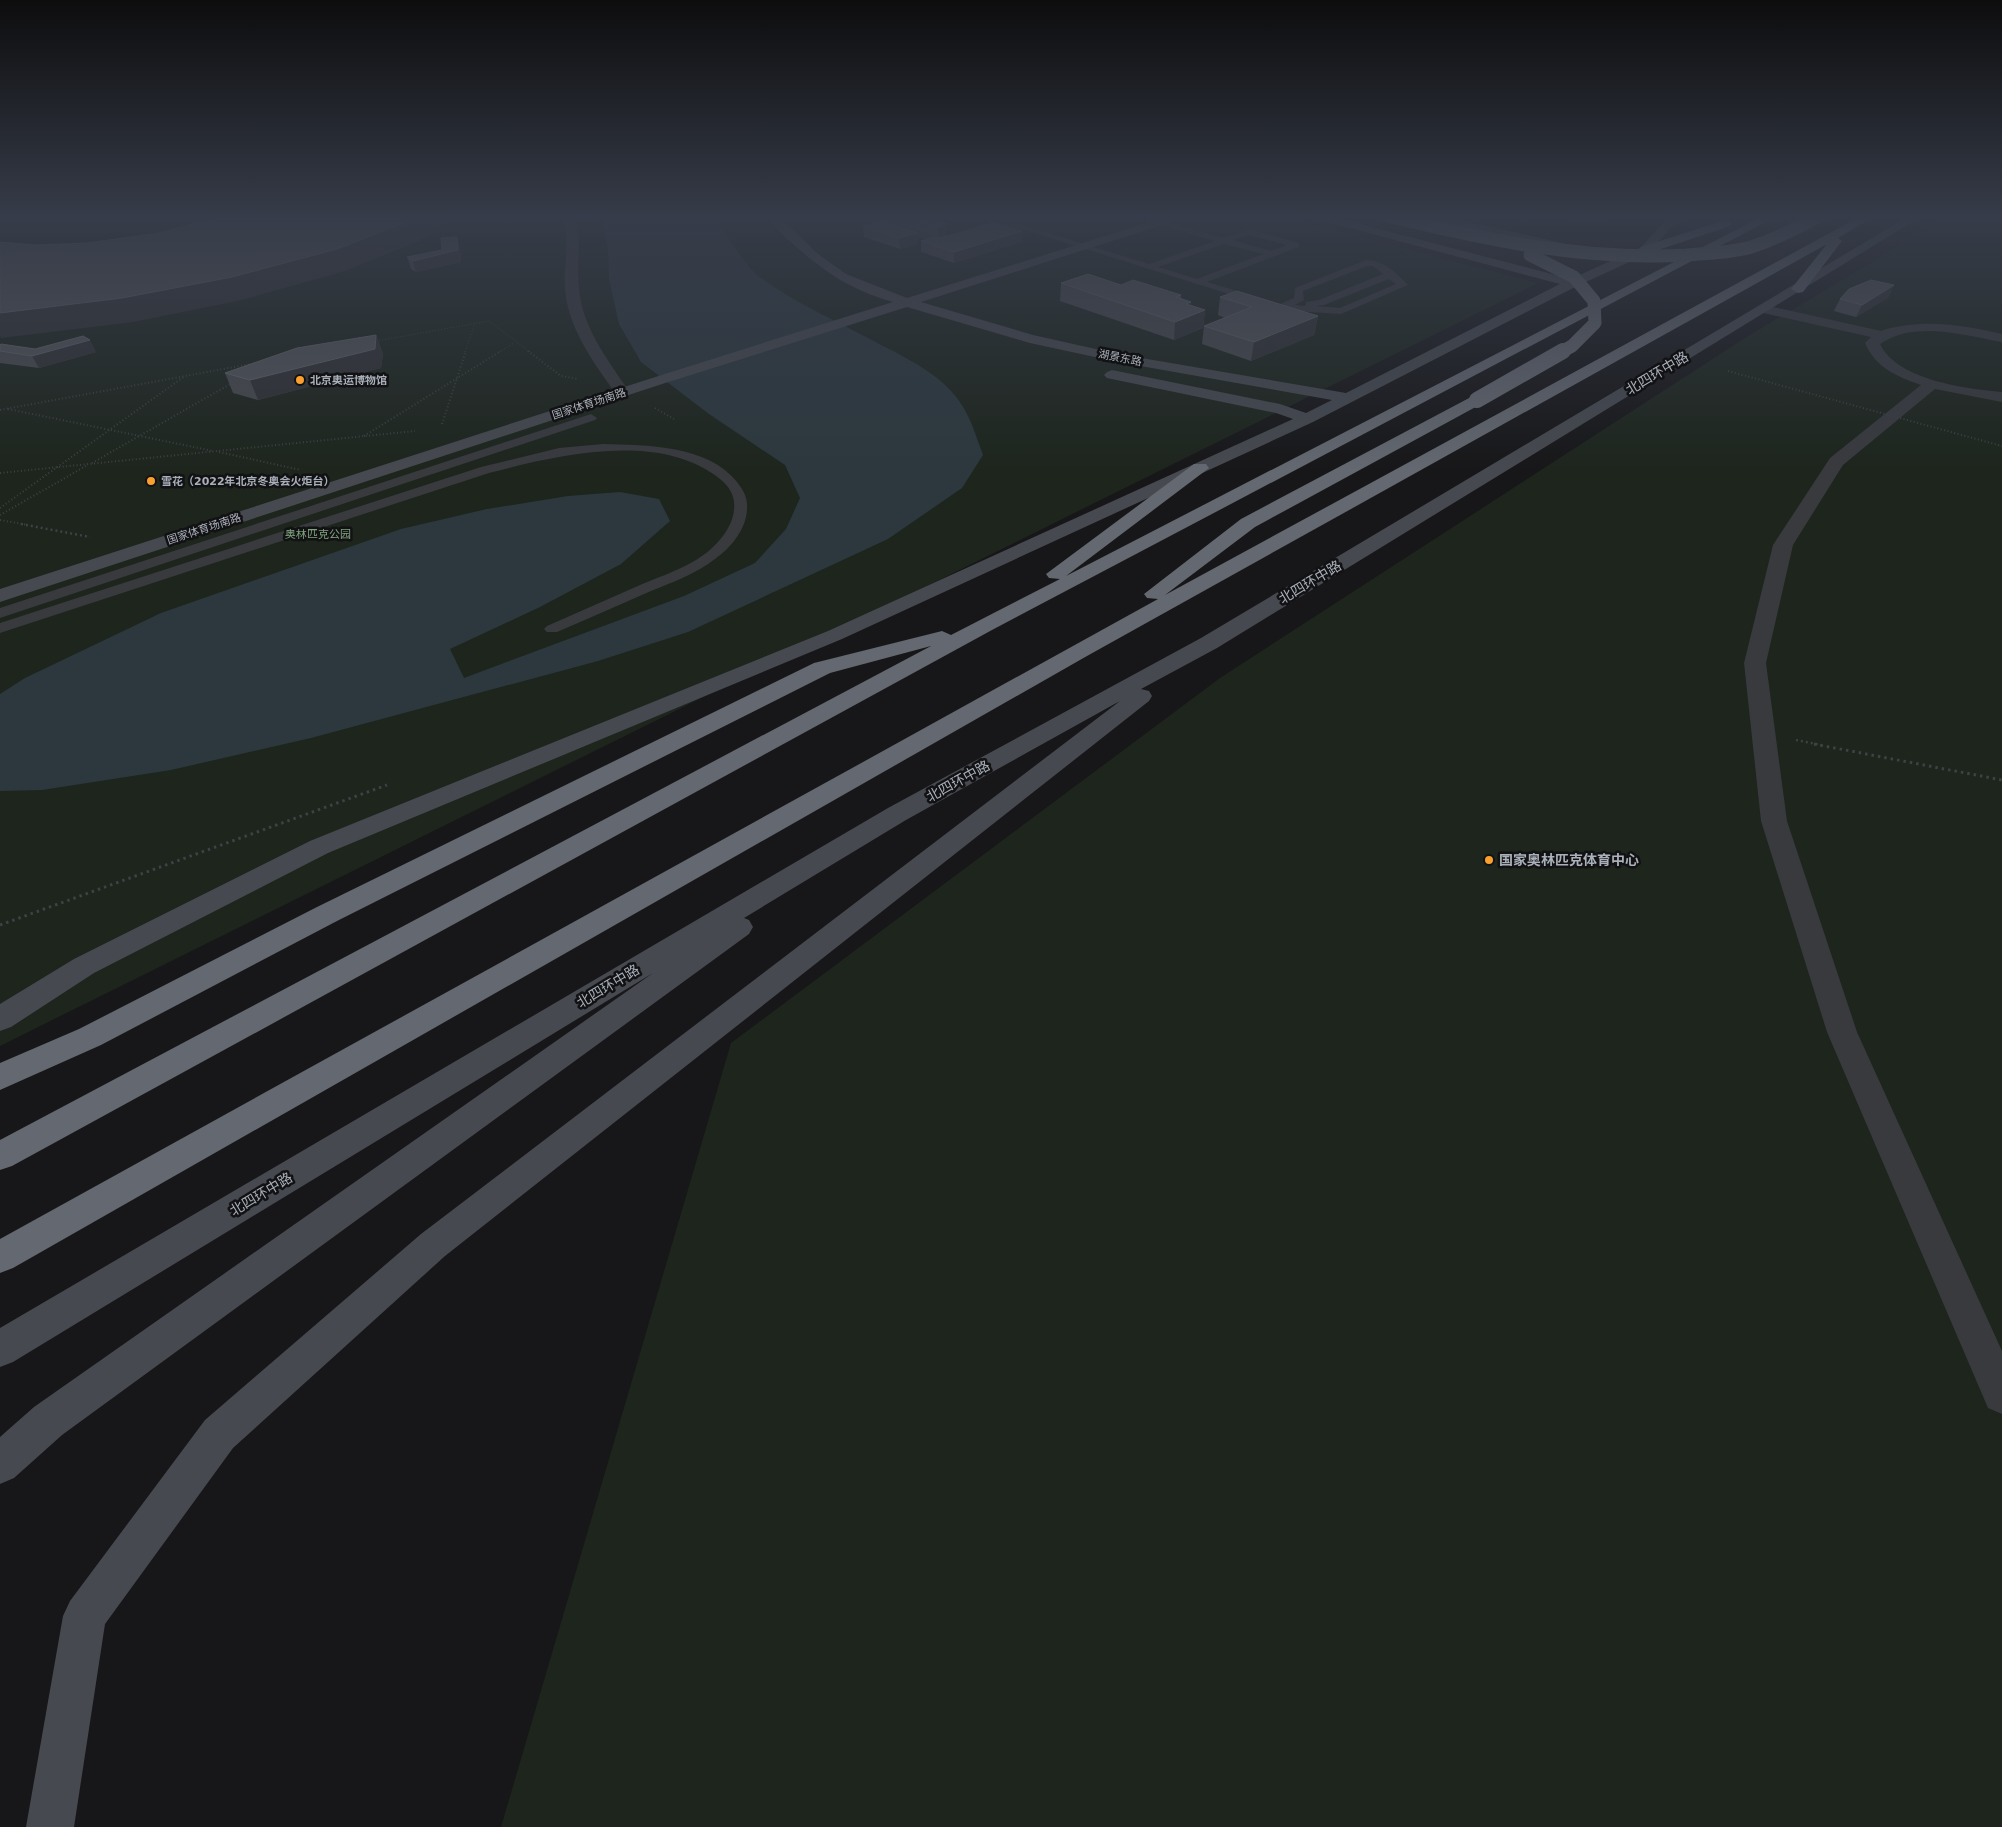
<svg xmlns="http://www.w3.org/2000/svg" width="2002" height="1827" viewBox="0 0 2002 1827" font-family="'DejaVu Sans','Noto Sans SC',sans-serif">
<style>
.green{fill:#1d251d}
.water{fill:#2c383e}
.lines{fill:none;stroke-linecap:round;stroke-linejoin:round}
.path-far3{stroke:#3e4145;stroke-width:1;stroke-dasharray:1 2;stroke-linecap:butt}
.path-far2{stroke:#3e4145;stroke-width:2;stroke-dasharray:1 2.5;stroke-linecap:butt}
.path-far1{stroke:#3e4145;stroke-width:2.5;stroke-dasharray:2 3;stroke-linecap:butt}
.path{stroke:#3e4145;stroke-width:3;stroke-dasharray:2.5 4;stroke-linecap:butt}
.lane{fill:#383a3e;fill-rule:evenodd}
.street{fill:#383a3e;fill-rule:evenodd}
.secondary{fill:#46494f;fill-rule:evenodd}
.highway{fill:#646870;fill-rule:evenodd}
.path-bridge{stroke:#3e4145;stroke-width:2;stroke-dasharray:1 2.5;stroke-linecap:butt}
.highway-bridge-far1{stroke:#646870;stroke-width:13}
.highway-bridge{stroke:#646870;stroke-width:16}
.wall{fill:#484a4e}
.shaded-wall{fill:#303134}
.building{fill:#53555a;stroke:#606369}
.poi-dot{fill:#faa02e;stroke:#121214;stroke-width:2}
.labels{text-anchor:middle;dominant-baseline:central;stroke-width:5;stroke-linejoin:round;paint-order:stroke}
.far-street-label{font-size:11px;fill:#a9b0ba;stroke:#121214}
.far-poi-label{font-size:11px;font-weight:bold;fill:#a9b0ba;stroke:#121214;text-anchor:start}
.far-park-label{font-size:11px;fill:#80a57f;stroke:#121214}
.street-label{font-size:14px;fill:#a9b0ba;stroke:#121214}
.poi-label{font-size:14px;font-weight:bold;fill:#a9b0ba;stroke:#121214;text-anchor:start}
</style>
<rect width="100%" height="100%" fill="#171719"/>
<g class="green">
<path d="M0,216h1279l259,67 -1538,763z"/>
<path d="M1949,216h53v1611h-1501l230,-784 489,-365 525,-340z"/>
</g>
<path class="water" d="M602,216h111c17,22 28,48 52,65 32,22 68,39 103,57 37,20 81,37 100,78 6,12 10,26 15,39l-21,33 -74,51 -200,93 -90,29 -287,77 -140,32 -129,20 -42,1v-97l25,-16 136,-65 240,-84 86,-20 81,-13 52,-4 39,7 11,22 -49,43 -81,43 -90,42 14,29 220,-82 71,-33 31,-34 14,-31 -15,-33 -76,-51 -68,-52 -22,-38 -10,-46 -1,-29z"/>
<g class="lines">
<g class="path-far3">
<path d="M376,341l113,-20 41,31"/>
<path d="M465,352l10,-29"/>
<path d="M499,352l15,-9"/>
</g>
<g class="path-far2">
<path d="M528,351l33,25 17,3"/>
<path d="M655,408l19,11"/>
<path d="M8,409l205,42"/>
<path d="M0,410l256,-47"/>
<path d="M442,424l24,-73"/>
<path d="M364,436l137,-85"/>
<path d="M219,452l82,18"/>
<path d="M92,463l140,-80"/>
<path d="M0,473l415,-42"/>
<path d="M0,508l185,-132"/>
<path d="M0,515l86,-49"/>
<path d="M0,520l28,5"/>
</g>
<g class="path-far1">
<path d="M21,524l69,13"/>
<path d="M1796,740l25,5"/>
</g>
<g class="path">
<path d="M1814,744l188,36"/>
<path d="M0,925l387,-140"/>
</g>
<g class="lane">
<path d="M775,216h42l-4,3 -38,2 -4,-3z"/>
<path d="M857,216h11l67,21h20l4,3 -4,3h-21z"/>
<path d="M1131,216h12l81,22 25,-9 50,14v4l-92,35 73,22 14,-6 1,-10 71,-28c17,0 31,13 42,25l-67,29 -61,-4 -271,-85 7,-2 133,41 66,-23zM1249,235l38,10 -16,6 -38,-11zM1224,244l39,10 -66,25 -39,-12zM1367,266h6l10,8 -64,26 -13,2 -1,4 -10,-1 9,-5 -1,-9zM1389,279l7,5 -56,24 -24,-2 8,-1z"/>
<path d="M591,414l6,4 -2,2 -595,198v-10z"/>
<path d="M603,444c43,1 105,1 134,38 7,9 11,16 10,28 -1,19 -16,38 -32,49 -19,15 -42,23 -64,32 -31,14 -62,27 -94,41h-10l-3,-3 3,-3c31,-14 62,-27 93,-41 26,-11 53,-19 73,-38 14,-13 25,-32 20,-50 -3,-11 -13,-19 -23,-25 -61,-39 -155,-16 -221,1l-489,160v-10l481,-156 78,-19z"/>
</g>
<g class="street">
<path d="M562,216h38l-2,2 -22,5c6,22 0,44 3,66 3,37 27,68 47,98l-3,3h-10c-21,-30 -45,-63 -48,-101 -2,-25 6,-49 -3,-73z"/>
<path d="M1764,305l117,26c40,-13 80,-6 121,3v8c-38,-7 -88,-22 -122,2 17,36 87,45 122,48v10l-67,-13 -92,76 -50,80 -27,118 21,158 70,211 145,319v63l-14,-6 -161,-376 -66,-211 -17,-158 29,-118 57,-87 91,-73c-25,-9 -45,-17 -56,-42l6,-6 -112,-25 -2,-3 2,-3z"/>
</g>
<g class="secondary">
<path d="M768,216h11l39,38 28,20 61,24 262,-82h16l-1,2 -263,84 112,33 85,19 228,39 214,-109 -247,-66 -1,-2h17l242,63 70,-32 23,-25 14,-6h15l-21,10 -23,27 -72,33 -264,136 -471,217 -514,214 -234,120 -83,54 -11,4v-27l74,-45 236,-118 518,-210 465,-212 -17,-6 -169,-35 -3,-3 3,-3 5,-2 168,34 26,9 26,-13 -214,-38 -88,-19 -123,-36 -248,78 -659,217v-13l649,-210 244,-77c-42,-12 -71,-31 -103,-61 -8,-7 -17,-16 -22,-25z"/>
<path d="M1424,216h19l128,29 2,3 -6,4 -141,-34z"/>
<path d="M1909,216h13l-705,432 -76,41 8,2 3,5 -3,5 -704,555 -212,192 -128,176 -31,203h-48l37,-211 7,-15 135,-181 216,-186 699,-533 -214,119 -162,98 5,2 4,7 -4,7 -687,501 -48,43 -14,6v-47l34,-30 619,-434 -640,389 -13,5v-39l888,-520 313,-170z"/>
</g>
<g class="highway">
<path d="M1763,216h14l-785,414 -980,536 -12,4v-30l931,-494 -101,27 -493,248 -236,124 -101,45v-27l79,-34 238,-122 497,-244 128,-32 9,4 109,-56 -11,-1 -3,-4 148,-110h12l3,4 -143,108z"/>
<path d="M1861,216h14l-37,22 4,3 -39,51 -5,1 -7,-4 36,-45 -740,412 -1074,612 -13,5v-34l1158,-640 -11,-1 -3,-4 97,-75 230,-122 6,-2 8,5 -2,3 -228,124 -90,68z"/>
<path d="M1726,220l6,4 -2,2 -81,27h-8l-2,-3 2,-3z"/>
</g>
<path class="path-bridge" d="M1728,371l274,75"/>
<g class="highway-bridge-far1">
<path d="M1388,216c99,24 197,45 299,39 22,-2 44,-2 64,-8 24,-7 47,-20 69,-31"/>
<path d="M1530,255l44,22 20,24 1,22 -23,23 -11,6"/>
</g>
<path class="highway-bridge" d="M1477,400l86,-49"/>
</g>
<g class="wall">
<path d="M871,216h49l27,8v11l-9,3h2l82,-7v11l-68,21 -33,-11v-11l14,-4z"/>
<path d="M930,216h49l-21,6z"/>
<path d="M1549,216h67l-9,4 -41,-1z"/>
<path d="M2000,216h2v4l-4,-2z"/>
<path d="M863,226l55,7v11l-18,5 -36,-12z"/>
<path d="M460,248l1,14 -45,10 -5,-3 -4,-12z"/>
<path d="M1061,283l60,2 60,10v3l10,7 14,5 -2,18 -29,12 -114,-39z"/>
<path d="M1220,297l98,19 -4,19 -63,26 -49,-17 2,-18 21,-8 -7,-3z"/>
<path d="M1889,297l-33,20 -22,-6 6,-12z"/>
<path d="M376,335l7,19 -2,14 -123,32 -25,-7 -8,-20z"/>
<path d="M0,345l35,4 61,3 -57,16 -39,-5z"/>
</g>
<g class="shaded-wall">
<path d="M420,216h39l-17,12 -26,14 -71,29 -103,29 -109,22 -132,16 -1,-2v-23z"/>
<path d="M957,216h22l-21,6z"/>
<path d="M1608,216h8l-9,4z"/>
<path d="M947,224v11l-9,3v-11z"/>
<path d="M1022,231v11l-68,21v-11z"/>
<path d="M918,233v11l-18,5 -1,-11z"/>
<path d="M457,237l3,11 1,14 -45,10 -3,-11 45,-11z"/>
<path d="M1894,285l-5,12 -33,20 6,-12z"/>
<path d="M1191,302l-1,14 15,-6 -2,18 -29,12 1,-18 11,-18z"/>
<path d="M1318,316l-4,19 -63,26 3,-19z"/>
<path d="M376,335l7,19 -2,14 -123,32 -8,-20z"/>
<path d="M90,340l6,12 -57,16 -7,-12z"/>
</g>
<g class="building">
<path d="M220,216h200l-11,5 -72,28 -105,28 -110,21 -122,15v-71l36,3 51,-2 72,-10z"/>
<path d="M903,216h17l27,8 -9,3z"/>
<path d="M882,221l36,12 -19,5 -36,-12z"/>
<path d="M994,223l28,8 -68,21 -33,-11 14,-4 5,1z"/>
<path d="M457,237l1,13 -45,11 -6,-4 35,-7 -1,-12z"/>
<path d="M1088,274l33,11 12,-5 48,15 -5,2 15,5 -5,2 19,6 -30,12 -114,-39z"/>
<path d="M1871,280l23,5 -32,20 -22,-6 9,-10z"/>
<path d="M1237,291l81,25 -64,26 -50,-16 48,-19 -32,-10z"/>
<path d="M376,335l-1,14 -125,31 -25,-7 72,-25z"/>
<path d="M83,336l7,4 -58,16 -32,-5v-6l1,-1 34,5z"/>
</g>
<linearGradient id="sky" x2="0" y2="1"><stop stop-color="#0d0d0e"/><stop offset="0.46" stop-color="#363c49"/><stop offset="1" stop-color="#363c49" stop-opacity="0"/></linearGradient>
<rect width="2002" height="471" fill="url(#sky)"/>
<g class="poi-dot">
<circle cx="300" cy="380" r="5"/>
<circle cx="151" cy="481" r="5"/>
<circle cx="1489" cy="860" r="5"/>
</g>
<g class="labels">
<g class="far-street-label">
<text transform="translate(1120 358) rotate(11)">湖景东路</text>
<text transform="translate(589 404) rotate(-18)">国家体育场南路</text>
<text transform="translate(204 529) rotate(-18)">国家体育场南路</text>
</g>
<g class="far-poi-label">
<text x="310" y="380">北京奥运博物馆</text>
<text x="161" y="481">雪花（2022年北京冬奥会火炬台）</text>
</g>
<g class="far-park-label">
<text x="318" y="534">奥林匹克公园</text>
</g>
<g class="street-label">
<text transform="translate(1657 373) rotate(-31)">北四环中路</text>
<text transform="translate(1310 582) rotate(-31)">北四环中路</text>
<text transform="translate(958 781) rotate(-29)">北四环中路</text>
<text transform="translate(608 986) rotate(-31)">北四环中路</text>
<text transform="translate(261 1194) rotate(-31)">北四环中路</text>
</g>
<g class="poi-label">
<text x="1499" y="860">国家奥林匹克体育中心</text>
</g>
</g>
</svg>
